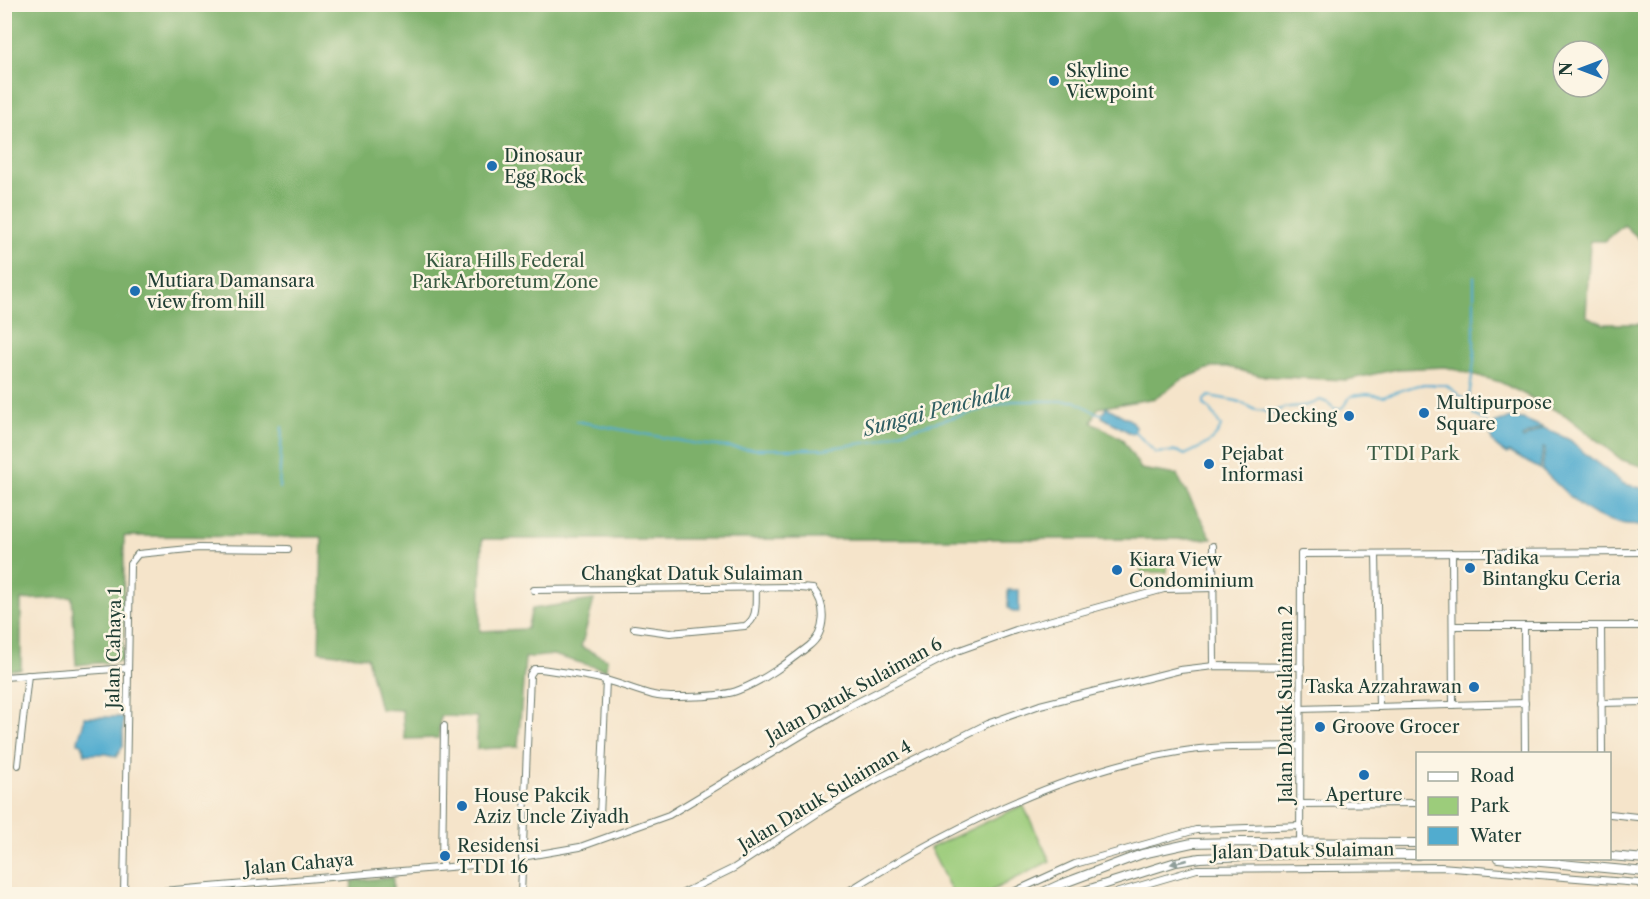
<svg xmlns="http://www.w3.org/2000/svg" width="1650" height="899" viewBox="0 0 1650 899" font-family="'Libre Caslon Text',serif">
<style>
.green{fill:#9ccc7b;stroke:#5e8458;stroke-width:1.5}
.forest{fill:#7db06b;stroke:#4e7650;stroke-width:1.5;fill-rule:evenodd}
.water{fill:#51accf;stroke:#387482;stroke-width:1.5}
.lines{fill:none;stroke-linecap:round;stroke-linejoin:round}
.stream{stroke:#51accf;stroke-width:2}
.minor-casing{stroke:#6a7768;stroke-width:8}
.secondary-casing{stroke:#6a7768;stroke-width:10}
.minor{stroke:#fff;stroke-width:6}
.secondary{stroke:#fff;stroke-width:8}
.oneway{fill:#8f9e9a}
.poi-dot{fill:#1f6fb2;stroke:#fcf5e5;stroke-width:2}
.labels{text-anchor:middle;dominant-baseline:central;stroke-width:5;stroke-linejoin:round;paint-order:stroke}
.poi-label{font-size:18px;fill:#1f3d34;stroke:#fcf5e5;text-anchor:start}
.park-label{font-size:18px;fill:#385a42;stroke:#fcf5e5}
.street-label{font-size:18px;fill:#1f3d34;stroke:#fcf5e5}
.water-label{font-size:20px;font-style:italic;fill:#2e5e62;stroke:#fcf5e5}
</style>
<rect width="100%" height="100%" fill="#fcf5e5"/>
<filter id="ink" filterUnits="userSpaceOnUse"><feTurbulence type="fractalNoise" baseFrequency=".0167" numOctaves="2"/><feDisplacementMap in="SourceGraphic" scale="12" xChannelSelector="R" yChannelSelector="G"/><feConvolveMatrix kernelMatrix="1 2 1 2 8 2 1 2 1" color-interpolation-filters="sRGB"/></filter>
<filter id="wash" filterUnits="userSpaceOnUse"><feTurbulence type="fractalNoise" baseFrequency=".008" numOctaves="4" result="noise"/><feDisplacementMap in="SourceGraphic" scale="24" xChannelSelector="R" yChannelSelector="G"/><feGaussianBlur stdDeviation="1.35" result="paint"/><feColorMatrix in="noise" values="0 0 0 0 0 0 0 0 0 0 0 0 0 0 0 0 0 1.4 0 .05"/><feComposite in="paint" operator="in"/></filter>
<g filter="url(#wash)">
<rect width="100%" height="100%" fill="#f5e4ca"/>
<g class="green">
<rect x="1141" y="560" width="26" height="12"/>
<path d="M1023,805l27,56 -65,33h-32l-23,-46z"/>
</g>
<g class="forest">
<path d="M5,4l1640,1v288h-1l-1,-51 -19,-17 -19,16h-15l-4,75 18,8h41v143l-23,-7 -57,-45 -65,-33 -54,-15 -48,2 -52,11 -85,-4 -33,-9h-15l-30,12 -27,19 -58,10 -6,14 30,17 19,30 36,6 35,64h-730l-2,92 47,-2 5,-20 62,-9 -13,47 26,12 -1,11 -53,-15 -28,3 -7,89 -41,2v-32l-37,-1 -1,22 -34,1 -3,-29 -22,-1 -13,-52 -48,-5 3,-115 -198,-1 -1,125 -47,4 -4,-68 -51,3v69l-16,2zM1563,51h36v36h-36z"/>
<path d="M393,877v17h-42l1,-13z"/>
</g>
<g class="water">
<path d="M1106,407l26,14 4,7 -4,6 -30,-17z"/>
<path d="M1512,418l11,1 19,8 -20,10 1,2 21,-11 26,12 13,12 41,32 21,5v36c-53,1 -67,-22 -103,-55l3,-22h-2l-3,21 -31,-17 -2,2c-12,-7 -19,-13 -16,-28l8,-5z"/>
<path d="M1008,590h11v22h-6l-5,-4z"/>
<path d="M84,717h39v29l-7,11c-14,-6 -17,-2 -31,-3l-3,-10 -4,-1c0,-10 6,-13 6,-26z"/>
</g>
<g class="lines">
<g class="stream">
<path d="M1468,405l6,-44v-85"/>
<path d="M576,421l121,23 50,5h76l55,-8 22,-9 112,-31h63l21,12 8,1"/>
<path d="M1132,429l24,24 21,-2 8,4c14,-7 31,-13 36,-29l-9,-14 -8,-8v-4l5,-4 28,5 19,9 8,1 6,3c18,-12 32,-3 50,-14l8,3 7,6 7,-1 9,-12 16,-2 16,2 35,-11h28l18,14 11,16 16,11"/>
<path d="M279,488l3,-61"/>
</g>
</g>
</g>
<g filter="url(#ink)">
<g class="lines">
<defs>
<g id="minor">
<path d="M1213,546l1,120"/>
<path d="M1452,553l1,152"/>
<path d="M1376,554l3,153"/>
<path d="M1453,626h193"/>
<path d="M1524,626l1,128"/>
<path d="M1601,626l1,128"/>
<path d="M634,628l36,5 75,-7c14,-8 10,-24 11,-39"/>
<path d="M4,677l124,-9"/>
<path d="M1601,703l45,-1"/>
<path d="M1300,709l225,-6"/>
<path d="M18,765l10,-90"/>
<path d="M1300,804l118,-1"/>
<path d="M1610,814l36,4"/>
<path d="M600,816l6,-136"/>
<path d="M1300,854l1,-300 345,-2"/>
<path d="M522,857l58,-10 89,-32 183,-110 105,-54 59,-21 148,-41 50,-1"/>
<path d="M442,867l2,-141"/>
<path d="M124,894l6,-330 8,-10 61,-6 89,1"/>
<path d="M127,894l346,-29"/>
<path d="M521,894l9,-219 4,-6h7c21,3 43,6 64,11 16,4 32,11 48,15 17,4 70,2 86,-5 26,-10 48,-27 70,-44 17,-13 18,-41 4,-57l-26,-2 -253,3"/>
<path d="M681,894l53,-26 90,-59 53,-30 110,-55 53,-19 140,-35 34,-4 87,1"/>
<path d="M844,894c98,-62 218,-123 334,-142 40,-7 82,-5 122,-6"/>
<path d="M1009,894l66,-30 121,-34 104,-4"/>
<path d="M1112,894l85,-25 244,-2 198,16 7,9"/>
</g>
<g id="secondary">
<path d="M1610,856l36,3"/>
<path d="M1498,858l148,14"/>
<path d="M1039,894l20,-9 83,-31 50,-11 47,-1 179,1"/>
<path d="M1074,894l102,-32 24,-4 100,-4 118,1"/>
</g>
</defs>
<use href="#minor" class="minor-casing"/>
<use href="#secondary" class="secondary-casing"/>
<use href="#minor" class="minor"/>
<use href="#secondary" class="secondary"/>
</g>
<defs><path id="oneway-solid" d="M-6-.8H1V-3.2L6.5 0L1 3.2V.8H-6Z" transform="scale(1.5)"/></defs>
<use class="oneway" href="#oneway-solid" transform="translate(1179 862) rotate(167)"/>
</g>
<g class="poi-dot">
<circle cx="1054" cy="81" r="6"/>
<circle cx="492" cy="166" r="6"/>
<circle cx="135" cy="291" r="6"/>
<circle cx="1424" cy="413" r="6"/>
<circle cx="1349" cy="416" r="6"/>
<circle cx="1209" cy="464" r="6"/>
<circle cx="1470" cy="568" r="6"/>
<circle cx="1117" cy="570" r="6"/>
<circle cx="1474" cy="687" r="6"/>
<circle cx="1320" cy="727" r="6"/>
<circle cx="1364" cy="775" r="6"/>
<circle cx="462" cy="806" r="6"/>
<circle cx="445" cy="856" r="6"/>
</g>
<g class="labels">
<g class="poi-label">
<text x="1066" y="71">Skyline<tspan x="1066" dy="21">Viewpoint</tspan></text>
<text x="504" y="156">Dinosaur<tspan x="504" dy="21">Egg Rock</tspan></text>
<text x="147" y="281">Mutiara Damansara<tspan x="147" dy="21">view from hill</tspan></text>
<text x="1436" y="403">Multipurpose<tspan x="1436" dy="21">Square</tspan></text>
<text x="1337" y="416" text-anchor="end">Decking</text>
<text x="1221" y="454">Pejabat<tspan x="1221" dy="21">Informasi</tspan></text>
<text x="1482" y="558">Tadika<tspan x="1482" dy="21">Bintangku Ceria</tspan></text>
<text x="1129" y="560">Kiara View<tspan x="1129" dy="21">Condominium</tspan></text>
<text x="1462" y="687" text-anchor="end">Taska Azzahrawan</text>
<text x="1332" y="727">Groove Grocer</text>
<text x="1364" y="795" text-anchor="middle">Aperture</text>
<text x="474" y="796">House Pakcik<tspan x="474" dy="21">Aziz Uncle Ziyadh</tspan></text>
<text x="457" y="846">Residensi<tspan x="457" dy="21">TTDI 16</tspan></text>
</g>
<g class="park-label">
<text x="505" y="261">Kiara Hills Federal<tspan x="505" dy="21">Park Arboretum Zone</tspan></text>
<text x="1413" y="454">TTDI Park</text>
</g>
<g class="street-label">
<text x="692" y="574">Changkat Datuk Sulaiman</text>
<text transform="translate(114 648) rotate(-89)">Jalan Cahaya 1</text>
<text transform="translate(854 690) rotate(-29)">Jalan Datuk Sulaiman 6</text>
<text transform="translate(1286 704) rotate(-90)">Jalan Datuk Sulaiman 2</text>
<text transform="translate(825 796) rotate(-31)">Jalan Datuk Sulaiman 4</text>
<text transform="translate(1303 851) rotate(-1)">Jalan Datuk Sulaiman</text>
<text transform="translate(299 864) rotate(-5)">Jalan Cahaya</text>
</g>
<g class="water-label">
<text transform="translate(937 410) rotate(-15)">Sungai Penchala</text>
</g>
</g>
<rect width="1650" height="899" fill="none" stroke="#fcf5e5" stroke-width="24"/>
<rect x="1416" y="752" width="195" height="108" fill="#fcf5e5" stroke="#a4ab9e" stroke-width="1.5"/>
<rect x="1428" y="772" width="30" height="9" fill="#ffffff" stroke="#a4ab9e" stroke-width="1.5"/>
<text x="1470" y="782" font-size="18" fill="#1f3d34">Road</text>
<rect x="1428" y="797" width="30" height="18" fill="#9ccc7b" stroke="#a4ab9e" stroke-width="1.5"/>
<text x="1470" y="812" font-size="18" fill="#1f3d34">Park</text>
<rect x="1428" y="827" width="30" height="18" fill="#51accf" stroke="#a4ab9e" stroke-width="1.5"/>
<text x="1470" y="842" font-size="18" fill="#1f3d34">Water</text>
<g transform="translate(1581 69) rotate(270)"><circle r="28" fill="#fcf5e5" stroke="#a4ab9e" stroke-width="1.5"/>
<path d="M0-4.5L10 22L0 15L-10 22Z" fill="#1f6fb2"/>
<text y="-9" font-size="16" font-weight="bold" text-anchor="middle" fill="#1f3d34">N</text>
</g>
</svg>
